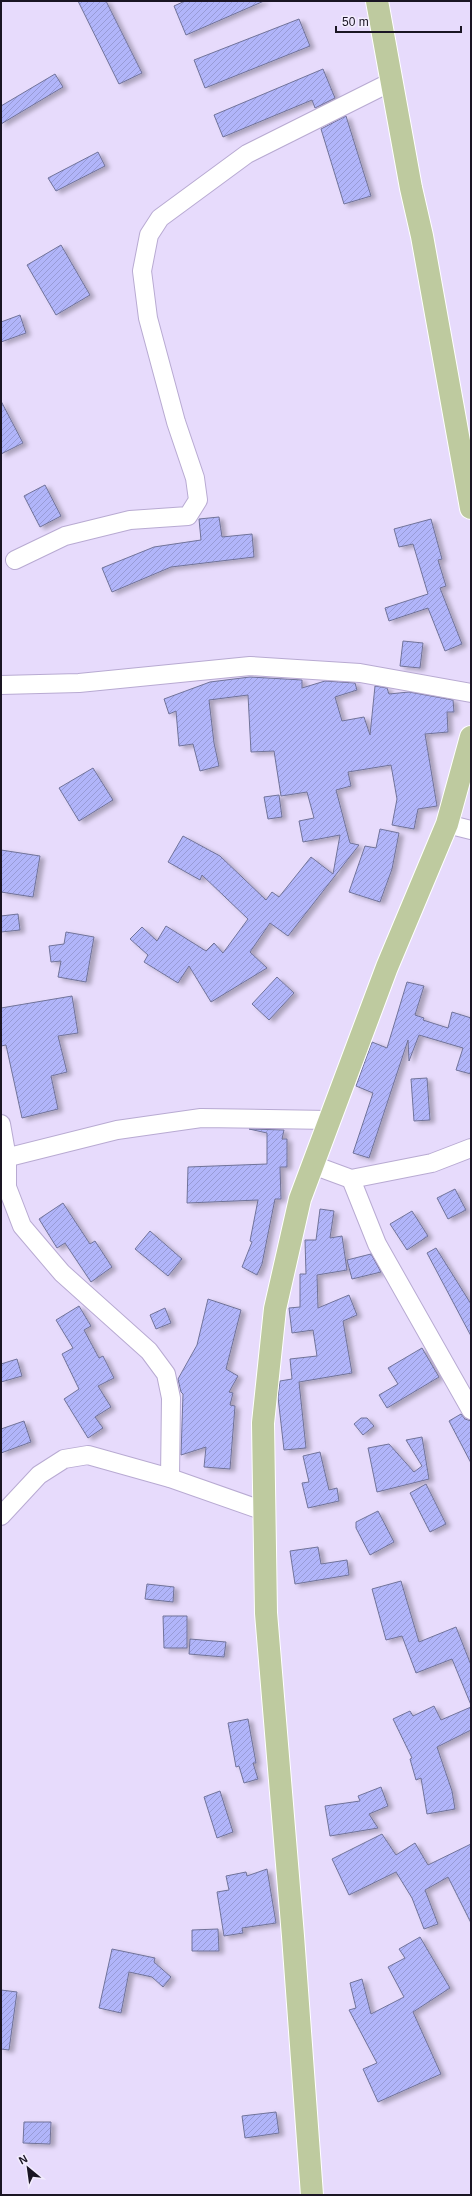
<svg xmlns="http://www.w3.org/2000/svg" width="472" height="2196" viewBox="0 0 472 2196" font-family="Helvetica,sans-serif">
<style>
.building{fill:url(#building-hatch);stroke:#717399;filter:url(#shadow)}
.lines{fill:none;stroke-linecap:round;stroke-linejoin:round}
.minor-casing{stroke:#b8aad2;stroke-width:20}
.major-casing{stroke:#fff;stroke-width:24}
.minor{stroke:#fff;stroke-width:18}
.major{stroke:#beca9f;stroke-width:22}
</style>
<defs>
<pattern id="building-hatch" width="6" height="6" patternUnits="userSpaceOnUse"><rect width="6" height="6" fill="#b1b5fa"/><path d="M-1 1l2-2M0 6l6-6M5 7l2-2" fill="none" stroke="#989bd6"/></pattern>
<filter id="shadow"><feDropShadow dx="4.5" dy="2.5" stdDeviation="2" flood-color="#0004"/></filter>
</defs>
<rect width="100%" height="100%" fill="#e7dbfc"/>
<g class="building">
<path d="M78,1h28l36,72 -23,11z"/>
<path d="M185,1h79l-78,34 -12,-29z"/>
<path d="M299,19l11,27 -105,42 -11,-28z"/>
<path d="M323,69l12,29 -20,10 -3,-8 -89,37 -9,-22z"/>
<path d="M55,74l8,13 -62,37v-18z"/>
<path d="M346,116l25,80 -27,8 -23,-75z"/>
<path d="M98,152l7,14 -49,25 -8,-13z"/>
<path d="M61,245l29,50 -34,20 -29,-50z"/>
<path d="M20,315l6,18 -25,9v-20z"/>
<path d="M1,401l22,42 -22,11z"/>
<path d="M45,485l16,31 -21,11 -16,-31z"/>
<path d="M219,517l3,20 30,-3 2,23 -83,10 -59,25 -10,-24 52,-21 47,-7 -2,-21z"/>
<path d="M431,519l11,40 -4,1 8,26 -6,2 22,56 -17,7 -17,-43 -39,13 -4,-13 43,-14 -15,-50 -14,3 -5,-18z"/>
<path d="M403,641l20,2 -3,25 -20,-2z"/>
<path d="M250,677l52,3v8l23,-7 30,2 2,7 -22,7 7,24 22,-4 6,18 5,-49 12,2 2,6 20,-2 44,8 1,12h-7l1,20 -23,2 12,72 -19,3 -4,20 -22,-4 5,-26 -6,-34 -43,7 3,14 -15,4 14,53 9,2 -71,91 -18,-13 -20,29 17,16 -56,34 -22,-36 -11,17 -34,-21 4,-7 -18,-16 12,-12 15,14 9,-15 40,25 8,-8 9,10 25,-34 -46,-44 -2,5 -32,-18 15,-26 37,20 46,44 6,-8 7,5 32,-40 22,17 7,-39 -37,7 -4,-21 15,-3 -7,-26 -26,4 -7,-45 -23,1 -3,-57 -39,5 5,43 5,23 -19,5 -7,-27 -14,2 -3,-35 -7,3 -5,-15 46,-17z"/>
<path d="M93,768l20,32 -34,21 -20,-33z"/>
<path d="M279,795l3,22 -14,2 -4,-22z"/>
<path d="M380,829l19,4 -7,36 -12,33 -31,-10 16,-46 11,2z"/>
<path d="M1,850l39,6 -7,41 -32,-5z"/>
<path d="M18,914l2,16 -19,2v-16z"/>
<path d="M66,932l28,5 -8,45 -28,-5 3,-16 -10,1 -2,-16 15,-2z"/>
<path d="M277,977l17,16 -25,27 -17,-16z"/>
<path d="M407,982l17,4 -9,29 9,3 -1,2 25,8 4,-16 19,6v56l-15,-4 7,-22 -44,-13 -10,26 -1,-21 -39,118 -16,-5 20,-60 -17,-7 16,-44 15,6z"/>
<path d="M72,996l6,37 -20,3 9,36 -16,4 7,33 -36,9 -16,-73 -5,1v-38z"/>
<path d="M427,1078l3,42 -16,1 -3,-42z"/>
<path d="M249,1129l35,1 -2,9h5v28h-7l1,32h-6l-13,65 -5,11 -15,-8 10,-25 -2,-1 8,-41 -71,3 1,-36 79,-3v-31z"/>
<path d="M455,1189l11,21 -18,9 -11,-21z"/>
<path d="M63,1203l27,41 5,-3 17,26 -21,15 -26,-39 -8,5 -18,-29z"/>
<path d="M320,1209l14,2 -4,27 12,-2 5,34 -30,5 1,33 31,-13 8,20 -14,6 9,52 -53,9 7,66 -22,2 -6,-53 2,-16 12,-2 -2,-20 27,-3 -4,-26 -21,3 -3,-25 11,-1v-33h6l-1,-34h11z"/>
<path d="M412,1211l16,25 -21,14 -17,-26z"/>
<path d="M150,1231l32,28 -14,17 -33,-27z"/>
<path d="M436,1248l35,56v32l-44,-83z"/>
<path d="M371,1254l10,18 -29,7 -5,-19z"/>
<path d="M208,1299l33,11 -15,59 12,7 -9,16 4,1 -3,12 5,1 -5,63 -26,-2 2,-20 -25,8 2,-61 -2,-2 -3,-13 19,-34z"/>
<path d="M79,1306l12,20 -7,4 15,28 4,-2 11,22 -16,8 13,21 -16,10 8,11 -15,10 -24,-39 15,-10 -17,-35 11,-6 -17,-28z"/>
<path d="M165,1308l6,15 -15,6 -6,-14z"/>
<path d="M422,1348l17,29 -52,31 -8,-13 19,-11 -10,-16z"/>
<path d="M17,1359l5,17 -21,6v-18z"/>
<path d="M461,1414l4,5 6,2v42l-22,-42z"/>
<path d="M361,1418h6l7,8 -11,9 -9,-11z"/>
<path d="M24,1421l7,21 -30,11v-24z"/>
<path d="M422,1437l7,42 -52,13 -9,-44 21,-4 25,28 8,-6 -16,-26z"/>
<path d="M320,1452l9,38 8,-2 2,13 -31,7 -6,-25 7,-1 -6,-26z"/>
<path d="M426,1484l20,40 -16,8 -20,-39z"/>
<path d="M378,1511l16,31 -24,13 -14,-27v-6z"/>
<path d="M318,1547l3,17 26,-4 2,15 -54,9 -5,-33z"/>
<path d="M401,1581l18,61 37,-15 15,38v40l-19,-46 -36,14 -14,-37 -16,4 -14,-51z"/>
<path d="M147,1584l27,3 -1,15 -28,-3z"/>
<path d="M163,1616h24v32h-23z"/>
<path d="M190,1639l36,3 -2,15 -35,-3z"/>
<path d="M434,1706l7,14 30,-13v23l-34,17 15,44 3,18 -28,5 -6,-36 -5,2 -6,-21 2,-1 -19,-39 17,-8 3,5z"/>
<path d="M248,1719l8,44h-3l5,16 -14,4 -5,-17 -3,1 -8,-44z"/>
<path d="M381,1787l7,19 -19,8 9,14 -48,8 -5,-30 35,-5 -2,-5z"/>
<path d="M220,1791l13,41 -16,6 -13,-41z"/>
<path d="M382,1834l14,21 19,-12 13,22 43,-21v79l-23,-46 -23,13 13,34 -14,5 -12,-31 -16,-26 -47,23 -17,-36z"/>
<path d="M267,1869l9,54 -34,5 1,5 -19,3 -7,-44 12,-2 -3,-14 20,-4 1,4z"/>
<path d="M218,1929l1,22h-27v-21z"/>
<path d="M420,1937l30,51 -37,24 28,62 -63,28 -15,-33 14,-6 -28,-53 7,-2 -6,-25 12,-4 9,35 33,-17 -16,-30 17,-9 -6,-9z"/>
<path d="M112,1949l43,9 -1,4 17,15 -8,10 -11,-10 -23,-5 -8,41 -22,-5z"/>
<path d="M1,1990l16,2 -8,58 -8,-1z"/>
<path d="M276,2112l3,21 -34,5 -3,-22z"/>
<path d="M24,2122h27l-1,22 -27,-1z"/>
</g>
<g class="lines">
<defs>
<g id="minor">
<path d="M15,560l50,-24 65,-16 58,-4 10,-16 -3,-22 -19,-56 -28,-104 -6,-47 7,-36 11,-17 87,-64 144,-72"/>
<path d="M1,685l78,-2 171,-17 110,7 111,20"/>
<path d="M447,824l24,6"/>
<path d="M1,1124l6,34v29l15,39 40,47 87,78 17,23 5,24 -1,80"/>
<path d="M1,1159l116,-29 84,-12 128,2"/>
<path d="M313,1165l38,14 81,-16 39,-15"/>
<path d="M351,1179l26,65 94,166"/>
<path d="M1,1516l38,-41 25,-16 24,-4 82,23 94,33"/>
</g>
<g id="major">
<path d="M377,1l34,187 11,48 49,272"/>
<path d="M312,2195l-19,-259 -27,-323 -3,-190 12,-114 25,-110 87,-232 60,-143 24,-87"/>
</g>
</defs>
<use href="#minor" class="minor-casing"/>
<use href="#major" class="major-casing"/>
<use href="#minor" class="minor"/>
<use href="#major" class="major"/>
</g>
<rect width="472" height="2196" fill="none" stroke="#1a1523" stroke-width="4"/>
<g transform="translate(28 2168) rotate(331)" stroke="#f2ecfd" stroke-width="3" paint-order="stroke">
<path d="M0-3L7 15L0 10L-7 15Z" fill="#1a1523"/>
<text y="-6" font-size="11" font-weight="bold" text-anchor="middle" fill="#1a1523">N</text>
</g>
<path d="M336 26v6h125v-6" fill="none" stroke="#1a1523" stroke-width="2"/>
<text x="342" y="26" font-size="12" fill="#1a1523" stroke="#f2ecfd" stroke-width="3" paint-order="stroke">50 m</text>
</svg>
